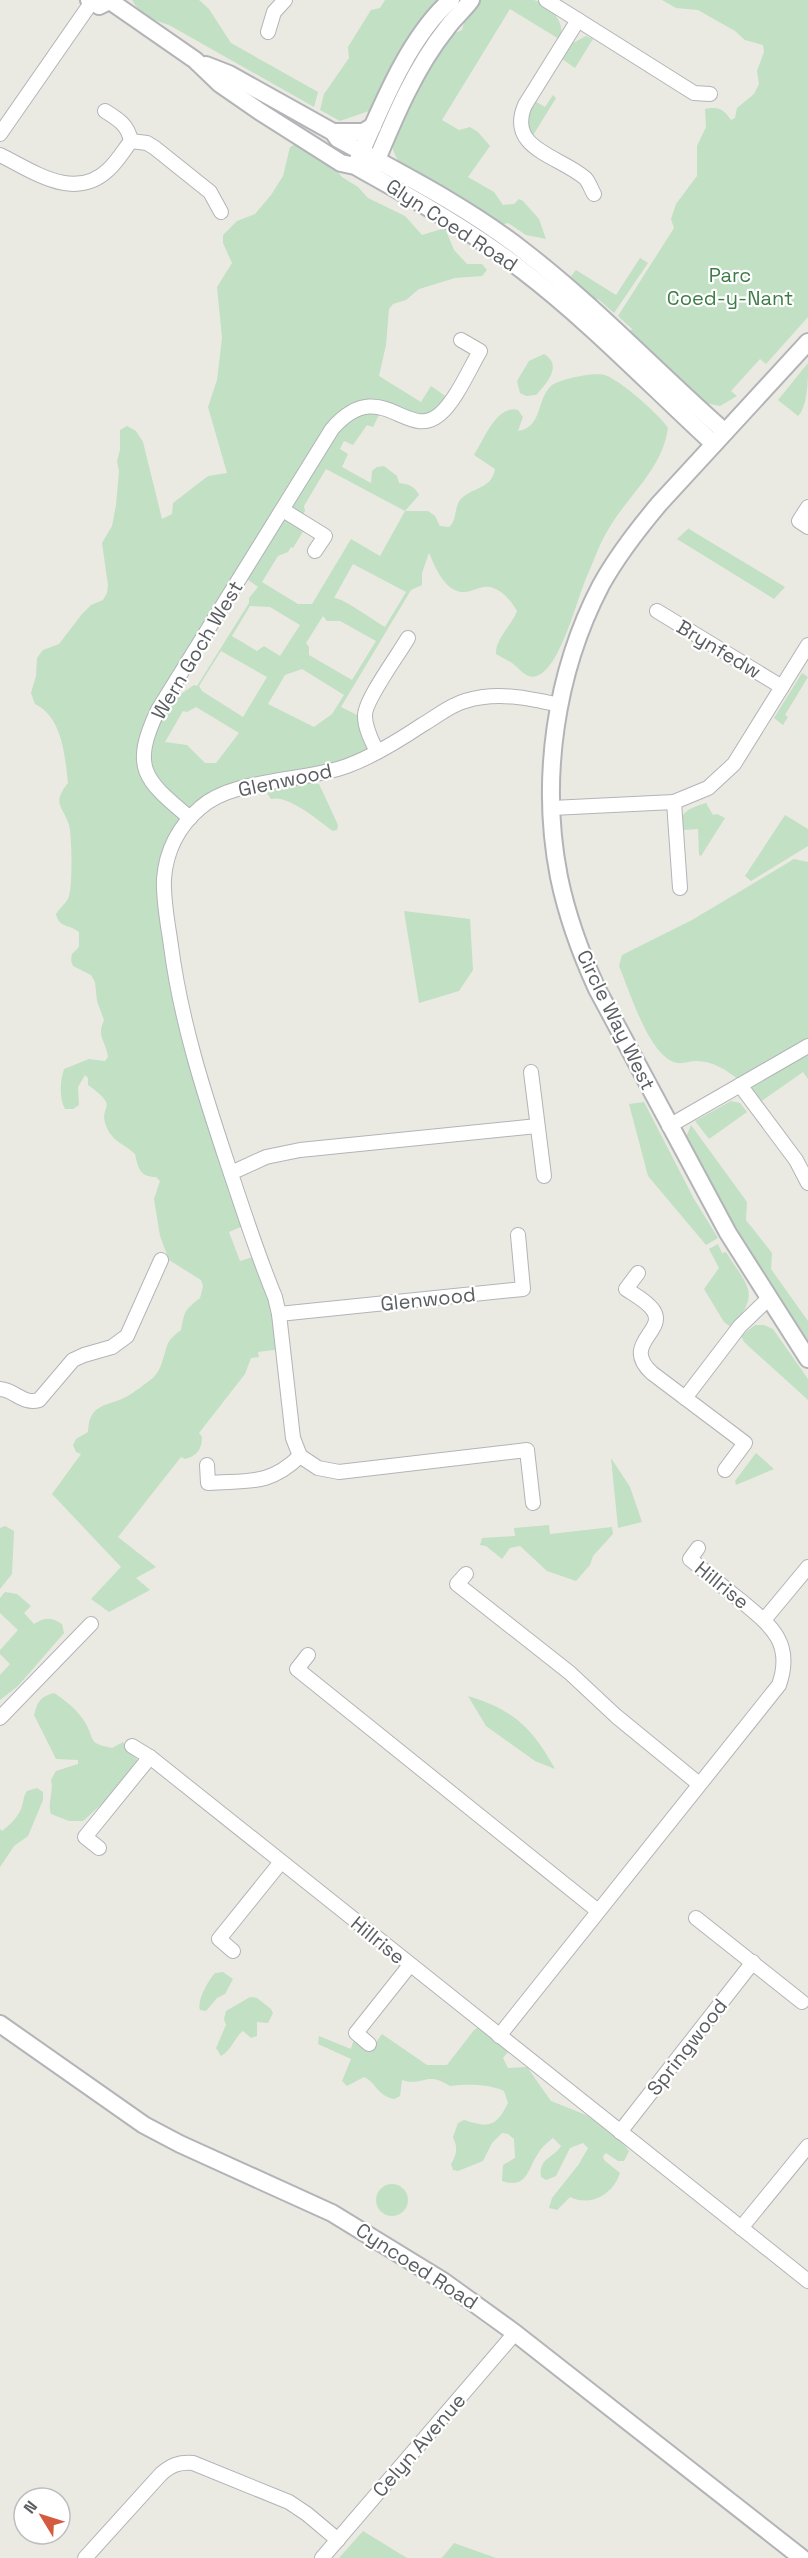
<svg xmlns="http://www.w3.org/2000/svg" width="808" height="2558" viewBox="0 0 808 2558" font-family="'Space Grotesk',sans-serif">
<style>
.green{fill:#c1e0c4;fill-rule:evenodd}
.lines{fill:none;stroke-linecap:round;stroke-linejoin:round}
.minor-casing{stroke:#b2b4b8;stroke-width:16}
.tertiary-casing{stroke:#b2b4b8;stroke-width:20}
.minor{stroke:#fff;stroke-width:14}
.tertiary{stroke:#fff;stroke-width:16}
.labels{text-anchor:middle;dominant-baseline:central;stroke-width:4.5;stroke-linejoin:round;paint-order:stroke}
.street-label{font-size:20px;fill:#5a5d61;stroke:#fff}
.park-label{font-size:20px;fill:#3e7d47;stroke:#fff}
</style>
<rect width="100%" height="100%" fill="#ebeae2"/>
<g class="green">
<path d="M132,0h67l10,9 22,34 87,49 -4,15 -145,-82c-17,-5 -28,-10 -37,-25z"/>
<path d="M385,0h57l-69,112 -4,-1 -29,10 -20,-11 4,-16 25,-36 -1,-11 23,-37 9,-2z"/>
<path d="M478,0c13,0 46,0 56,0 15,5 34,23 25,39l-49,-30 -68,111 17,10 11,-3 8,5 12,14 -22,31 26,15 9,13 11,-1 5,-5 4,2 16,18 7,20 -20,-4 -18,-12 -14,4 -28,-22 1,-5 -54,-31 -12,-4c-9,-13 -11,-21 -7,-36l53,-88 6,-7 9,-4 5,-18z"/>
<path d="M662,0h146v317l-42,47 -6,-5 -29,32 6,5 -17,10 -20,-4 -72,-68 4,-5 -14,-13 56,-88 -3,-9 5,-15 21,-28v-30l9,-19 -1,-18c13,-3 19,0 26,11l4,-2 2,-10 17,-14 5,-10 -2,-13 7,-19 -1,-7 -18,-5 -10,-9 -37,-21 -22,-2z"/>
<path d="M586,36l7,3 -18,29 -13,-9 11,-16z"/>
<path d="M553,95l3,3 -24,39c-8,-12 -4,-24 3,-36l10,6z"/>
<path d="M298,143l34,22 10,12 16,10 10,11 37,18 17,19 23,-7 9,22 13,14h15l5,6 -5,6 -27,2 -36,11 -13,11 -13,4 -4,5 -3,36 -7,31 42,26 10,-16 20,14 -19,19 -49,-12 -10,20 -6,-2 -14,20 -9,-4 -4,8 8,5 -6,13 29,16 1,-12 5,-4 7,-1 13,10 2,7c9,1 16,3 20,12l-14,16h23l7,5 5,10 9,1c9,-7 4,-22 14,-30 12,-10 29,-9 32,-28l-21,-14c10,-16 23,-51 44,-45l5,7 -5,14c25,-4 18,-31 33,-45 8,-7 43,-14 54,-11 15,5 55,40 63,53 -6,42 -40,67 -60,102 -9,14 -14,31 -21,46 -10,23 -26,89 -48,99 -13,6 -17,-5 -27,-12 -4,-3 -10,-5 -16,-9 -1,-15 16,-29 21,-43 -6,-11 -19,-26 -33,-24 -8,1 -15,6 -23,5 -18,-3 -26,-26 -32,-39l-7,20v12l-11,5 -70,117 24,12 12,33 -162,47 -46,54 4,105 75,266 -19,8 11,29 19,-6 23,94 -24,3 1,5 -8,1 -6,16 -46,59 3,4c0,12 -5,19 -17,22l-4,-2 -63,80 38,30 -20,11 14,12 -41,22 -18,-13 30,-32 -69,-73 29,-40 -5,-2 -3,-7 3,-6 12,-7c1,-29 18,-25 38,-35 9,-5 19,-13 27,-19 10,-10 10,-23 15,-35 3,-5 9,-10 13,-13 4,-20 3,-19 19,-32l3,-12 -2,-6 -32,-20 -9,-24 -6,-37 6,-18 -4,-4c-16,0 -18,-9 -21,-23 -10,-10 -21,-11 -28,-26 -11,-24 16,-18 -19,-43v-7l-3,-3 -7,12 1,18 -6,4h-8c-6,-11 -5,-28 -1,-40l25,-10 16,2 3,-4c-2,-17 -12,-19 -4,-37l-7,-19 -2,-19 -4,-7 -18,-9 -2,-6 1,-6 7,-7v-15c-10,-8 -20,-4 -23,-18 3,-5 9,-10 12,-15 5,-9 4,-63 1,-74 -6,-19 -18,-21 -1,-42 -3,-28 -6,-66 -33,-79l-4,-11 5,-17 1,-18 6,-8 16,-6 23,-30 9,-9 12,-5 4,-7 1,-8 -6,-42 10,-17 4,-21 3,-34 -2,-10 3,-11v-20l7,-4 9,5 7,11 19,77 10,-5 1,-11 35,-27 19,-3 -19,-66 9,-27 5,-42 -5,-51 15,-24 -9,-20v-8l14,-14 18,-7 16,-19 12,-19 7,-29zM326,469l79,42 -25,45 -29,-17 -39,65h-14l-36,-22 16,-26 10,-4 3,-5 2,1 14,-23 -8,-5 6,-9 -1,-5zM353,564l53,28 -21,35c-12,-7 -42,-29 -51,-29zM243,576l15,11 -9,11v5l-52,83 -3,-1 -13,9 -9,-5zM250,606l20,1 30,18 -20,31 -16,-10 -7,5 -25,-15zM323,616l4,5h13l36,20 -24,39 -43,-25v-8l-3,-4zM221,651l46,26 -24,40 -41,-26 -3,-5zM302,669l42,26 -12,19 -18,13 -46,-23 17,-29zM196,707l43,26 -23,30h-11l-18,-18 -22,-3 18,-31 4,1z"/>
<path d="M640,258l8,5 -34,50 -16,-14 -3,3 -8,-6 -16,-20 5,-6 40,25z"/>
<path d="M544,354c19,11 3,29 -8,41l-10,1 -6,-3 -3,-12 12,-20z"/>
<path d="M808,363c0,16 0,43 -10,53l-20,-16z"/>
<path d="M689,528v1l96,58 -11,12 -97,-60z"/>
<path d="M802,673l6,4 -23,38 3,2 -5,8 -9,-7z"/>
<path d="M305,782l14,2 19,41 -1,5 -4,1c-14,-10 -45,-37 -62,-32l-4,-6 3,-3z"/>
<path d="M706,803l7,12 4,-1 8,4 -24,38 -2,-1 -1,-26 -14,1c-9,-18 9,-23 22,-27z"/>
<path d="M785,815l23,14v17l-57,35 -6,-5z"/>
<path d="M794,859l14,3v177l-70,40c-12,-9 -25,-18 -42,-18 -6,0 -12,3 -18,2 -28,-3 -49,-74 -59,-97l3,-11 70,-35z"/>
<path d="M404,911l66,8 3,51 -14,21 -40,12z"/>
<path d="M808,1046v33l-5,-7 -47,33 -16,-20z"/>
<path d="M731,1101l9,2 7,9 -38,27 -14,-18z"/>
<path d="M644,1102l50,97 24,39 -12,7 -58,-69 -19,-72z"/>
<path d="M691,1125l56,77 -1,18 26,33 -1,16 37,52v19l-69,-100 -54,-100z"/>
<path d="M718,1244l4,9 4,-1c22,36 35,39 6,76l-8,-6 -20,-33 15,-21 -10,-19z"/>
<path d="M755,1325h9l9,4 35,50v21l-64,-58 -3,-6z"/>
<path d="M756,1453l18,16 -38,16 -1,-4z"/>
<path d="M611,1458l19,29 12,35 -24,6z"/>
<path d="M549,1525l1,9 62,-7 1,7 -20,22 -3,9 -14,16 -29,-10 -27,-25 -10,2 -8,11 -16,-13 -6,-1 2,-7 33,-2 -1,-8z"/>
<path d="M5,1526l9,5 -2,43 -12,15v-61z"/>
<path d="M5,1592l12,2 14,12 -7,7 10,11c11,-7 17,-7 28,0l2,9 -46,53 -18,14v-25l10,-11 -10,-10v-4l18,-20 -18,-17v-15z"/>
<path d="M54,1693c11,7 25,18 32,31 9,17 2,19 26,24l11,-6 15,19 -14,23 -41,37h-14l-18,-7c-4,-11 3,-22 0,-34l5,-9 22,-7v-4l-22,-1 -22,-44c3,-13 7,-19 20,-22z"/>
<path d="M468,1696c46,14 64,32 87,73l-20,-8 -49,-35z"/>
<path d="M37,1788l6,4v8l-15,36 -14,10 -14,21v-38l2,2c7,-5 18,-16 20,-25 2,-6 1,-9 5,-15z"/>
<path d="M223,1972l10,7 -8,15 -8,4 -11,13 -6,-1c-3,-10 8,-29 15,-37z"/>
<path d="M250,1997l7,1 14,11 2,4 -5,10 -11,-1v14l-6,2 -8,-7c-9,7 -11,19 -22,25l-5,-8 10,-23 -2,-6 2,-8z"/>
<path d="M483,2024l29,23 -9,11 5,10 19,-1 24,34 35,14 32,22 11,14 -5,10h-6l-12,-8 -3,3 1,4 16,13c-7,22 -30,34 -50,24l-13,13 -8,-2 3,-10 27,-34 9,-16 -5,-5 -13,5 -14,28 -10,4 -5,-3c-3,-19 13,-19 20,-31l-8,-8c-5,4 -11,9 -14,14 -11,15 -11,38 -37,29l1,-16 12,-7 -1,-19 -6,-5 -6,-1 -10,10 -9,18 -25,10 -5,-1 -2,-6c6,-10 7,-16 2,-27l5,-14 6,-3c26,8 32,7 44,-17l-4,-12c-15,-7 -38,-7 -54,-5 -24,-16 -27,1 -48,-6l-2,16 -6,3c-18,-4 -17,-16 -30,-22l-17,9 -5,-5 9,-22 -33,-15 1,-8 32,13 2,-7 6,-3 14,7 9,-12 45,31h20l27,-35z"/>
<circle cx="392" cy="2200" r="16"/>
<path d="M363,2531l44,27h-68z"/>
<path d="M454,2543l42,15h-54z"/>
</g>
<g class="lines">
<defs>
<g id="minor">
<path d="M546,0l32,20 -53,85c-19,44 35,51 60,73 4,4 6,11 9,16"/>
<path d="M578,20l116,73 16,1"/>
<path d="M268,32l6,-20 11,-12"/>
<path d="M105,111c13,8 23,14 26,30l16,2 8,5 55,44 11,20"/>
<path d="M0,134l91,-131"/>
<path d="M0,155c33,16 74,47 108,15 9,-8 16,-20 23,-29"/>
<path d="M808,507l-9,14 9,6"/>
<path d="M283,510l42,26 -10,15"/>
<path d="M657,611l125,76"/>
<path d="M377,752c-5,-11 -12,-23 -12,-36 -1,-15 34,-62 43,-78"/>
<path d="M674,802l6,86"/>
<path d="M552,808l122,-6 34,-14 26,-24 74,-119"/>
<path d="M190,818c-45,-38 -60,-49 -32,-108l174,-281c49,-56 75,14 108,-15 16,-14 29,-44 40,-63l-19,-11"/>
<path d="M531,1072l13,104"/>
<path d="M740,1085l56,75 12,23"/>
<path d="M669,1126l139,-80"/>
<path d="M231,1173l35,-16 34,-7 237,-24"/>
<path d="M638,1273l-12,16c9,6 21,12 27,21 15,21 -33,34 -1,63l93,70 -20,27"/>
<path d="M279,1314l244,-25 -5,-54"/>
<path d="M0,1389c15,1 23,16 39,11l34,-40 11,-5 28,-8 15,-11 34,-76"/>
<path d="M685,1398l55,-72 28,-27"/>
<path d="M300,1456l-7,-18 -14,-124 -4,-17c-18,-43 -32,-88 -47,-132 -24,-72 -47,-143 -57,-219 -3,-22 -8,-45 -7,-67 2,-28 15,-53 36,-71 33,-30 104,-26 147,-42 27,-10 51,-25 75,-41 14,-8 28,-20 43,-24 32,-10 64,-3 94,4"/>
<path d="M207,1465l1,18c41,-3 61,3 92,-27l18,12 21,4 188,-22 6,53"/>
<path d="M466,1574l-9,10 113,89 46,43 83,68"/>
<path d="M764,1620l44,-53"/>
<path d="M308,1655l-11,14 301,242"/>
<path d="M0,1718l91,-94"/>
<path d="M132,1746l18,11 658,524"/>
<path d="M99,1848l-14,-11 65,-80"/>
<path d="M696,1918l106,84"/>
<path d="M233,1951l-14,-12 62,-77"/>
<path d="M499,2036l280,-351c15,-43 -9,-60 -39,-85 -17,-13 -33,-27 -50,-41l8,-11"/>
<path d="M369,2044l-13,-11 54,-68"/>
<path d="M620,2132l133,-170"/>
<path d="M741,2228l67,-82"/>
<path d="M85,2558l76,-84c10,-9 18,-12 32,-11l96,39 18,12 31,26"/>
<path d="M322,2558l193,-225"/>
</g>
<g id="tertiary">
<path d="M89,0l10,6 12,-6"/>
<path d="M110,1l85,59 25,24 39,27 82,52 14,3c57,32 114,63 167,104 68,52 129,116 192,174"/>
<path d="M206,65l23,9 104,58 5,7c64,35 130,68 187,113 71,55 133,121 200,180"/>
<path d="M333,132h30l10,-6"/>
<path d="M357,162c23,-52 51,-125 94,-162"/>
<path d="M373,169c20,-48 41,-100 74,-141 7,-10 17,-18 24,-28"/>
<path d="M808,342l-149,162c-21,25 -42,52 -58,81 -46,88 -61,195 -42,292 8,39 22,77 38,112l131,244 80,126"/>
<path d="M0,2024l144,101 36,19 152,69 111,68 72,52 287,225"/>
</g>
</defs>
<use href="#minor" class="minor-casing"/>
<use href="#tertiary" class="tertiary-casing"/>
<use href="#minor" class="minor"/>
<use href="#tertiary" class="tertiary"/>
</g>
<g class="labels">
<g class="street-label">
<text transform="translate(452 225) rotate(33)">Glyn Coed Road</text>
<text transform="translate(719 649) rotate(31)">Brynfedw</text>
<text transform="translate(197 650) rotate(-59)">Wern Goch West</text>
<text transform="translate(285 780) rotate(-12)">Glenwood</text>
<text transform="translate(616 1020) rotate(64)">Circle Way West</text>
<text transform="translate(428 1299) rotate(-6)">Glenwood</text>
<text transform="translate(722 1585) rotate(39)">Hillrise</text>
<text transform="translate(378 1940) rotate(39)">Hillrise</text>
<text transform="translate(687 2047) rotate(-52)">Springwood</text>
<text transform="translate(417 2266) rotate(33)">Cyncoed Road</text>
<text transform="translate(419 2445) rotate(-49)">Celyn Avenue</text>
</g>
<g class="park-label">
<text x="730" y="275">Parc<tspan x="730" dy="23">Coed-y-Nant</tspan></text>
</g>
</g>
<g transform="translate(42 2516) rotate(308)"><circle r="28" fill="#ffffff" stroke="#bdbec0" stroke-width="1.5"/>
<path d="M0-4.5L10 22L0 15L-10 22Z" fill="#d45b40"/>
<text y="-9" font-size="16" font-weight="bold" text-anchor="middle" fill="#5a5d61">N</text>
</g>
</svg>
